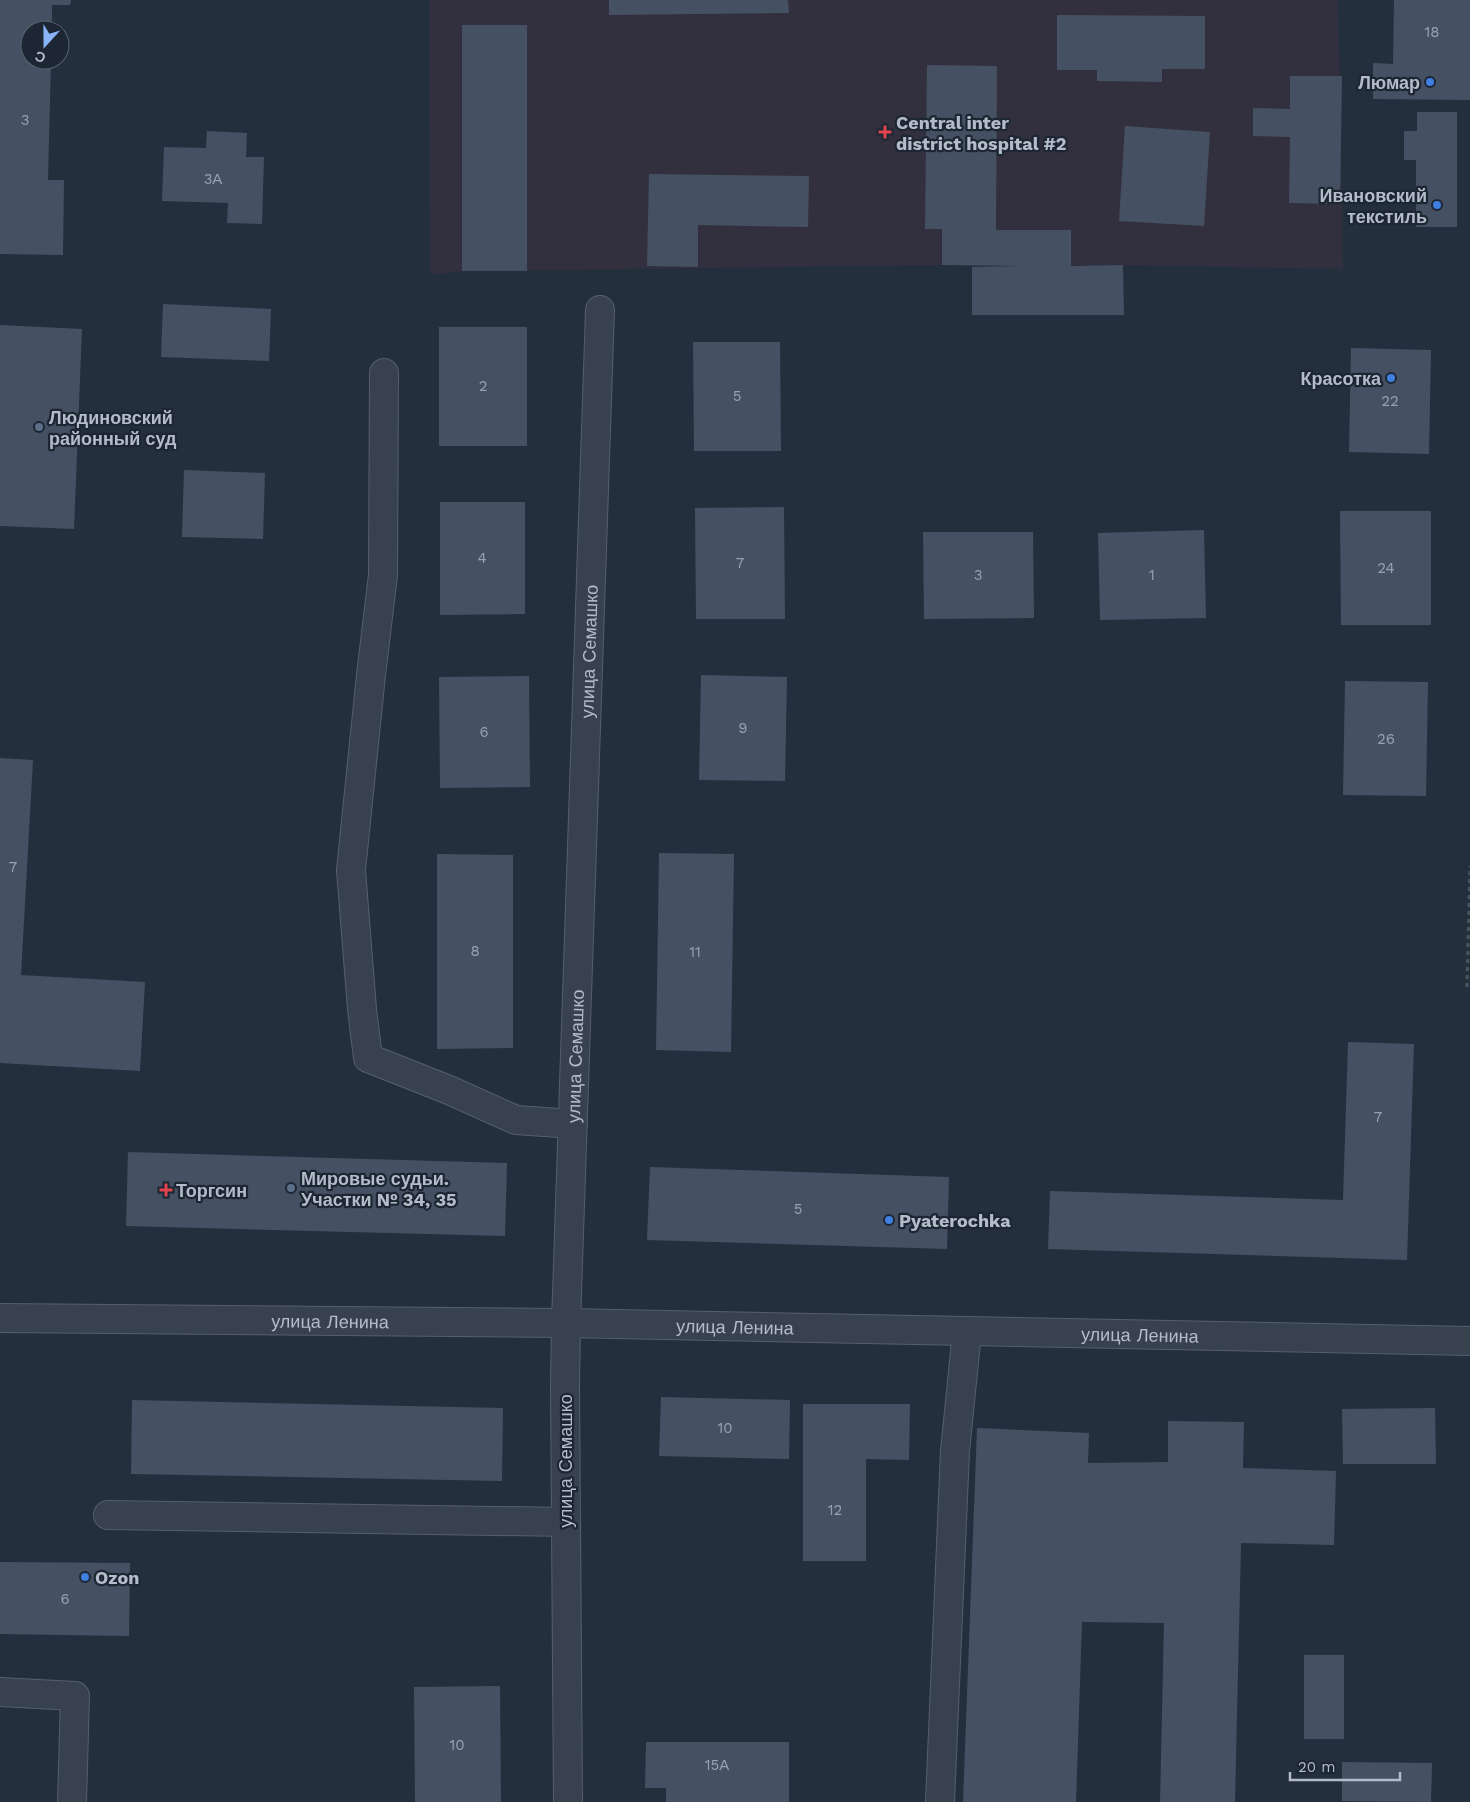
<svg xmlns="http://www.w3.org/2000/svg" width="1470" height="1802" viewBox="0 0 1470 1802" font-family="'Work Sans',sans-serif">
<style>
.medical{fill:#32303f}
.building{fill:#455162}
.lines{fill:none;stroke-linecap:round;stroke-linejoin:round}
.minor-casing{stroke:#565f6c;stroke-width:30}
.path{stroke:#44595c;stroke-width:3;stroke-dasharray:4 4;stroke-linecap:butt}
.minor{stroke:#38414e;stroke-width:28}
.shop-dot{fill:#3f7fe0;stroke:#1d2633;stroke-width:2}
.health-dot{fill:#e0444e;stroke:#1d2633;stroke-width:2}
.service-dot{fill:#5c6f8a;stroke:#1d2633;stroke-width:2}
.labels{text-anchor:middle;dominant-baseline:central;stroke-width:4.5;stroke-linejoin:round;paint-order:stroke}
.number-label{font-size:15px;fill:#98a1af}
.poi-label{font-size:18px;font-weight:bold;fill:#b4bcc9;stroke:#1d2633;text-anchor:start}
.street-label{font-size:18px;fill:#b4bcc9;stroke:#1d2633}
</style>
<rect width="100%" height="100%" fill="#242f3e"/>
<path class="medical" d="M429,0h909l5,269 -220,-4h-181l-480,6 -32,4z"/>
<g class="building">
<path d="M0,0h71l-1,5h-18v25h-22v30h21l-3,120h16l-1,75 -63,-1z"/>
<path d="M609,0h179l1,13 -180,2z"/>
<path d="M1394,0h76v100l-97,-1v-36l20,1z"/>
<path d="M1057,15l148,1v53h-43v13l-65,-1v-11h-40z"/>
<rect x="462" y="25" width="65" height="246"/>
<path d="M927,65l70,1 -1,164h75v36l52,-1 1,50h-152v-48l52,-1 -82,-1v-36h-17z"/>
<path d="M1290,76h52l-2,128 -51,-1 1,-66 -37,-1v-28l37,1z"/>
<path d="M1417,112h40v115h-41v-67h-12v-29h13z"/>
<path d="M1125,126l85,6 -6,94 -85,-5z"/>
<path d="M207,131l40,2 -1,24h18l-2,67 -35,-1 1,-20 -66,-2 2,-54 42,1z"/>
<path d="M649,174l160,2 -1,51 -110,-2v42l-51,-1z"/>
<path d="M163,304l108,5 -2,52 -108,-4z"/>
<path d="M0,325l82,4 -8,200 -74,-3z"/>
<rect x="439" y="327" width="88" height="119"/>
<path d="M693,342h87l1,109h-87z"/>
<path d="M1351,348l80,2 -2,104 -80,-2z"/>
<path d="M184,470l81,3 -2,66 -81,-2z"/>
<path d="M440,502h85v112l-85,1z"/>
<path d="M784,507l1,112h-89l-1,-111z"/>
<path d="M1340,511h91v114h-90z"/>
<path d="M1204,530l2,88 -106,2 -2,-87z"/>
<path d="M923,532h110l1,86 -110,1z"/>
<path d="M701,675l86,2 -2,104 -86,-1z"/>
<path d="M529,676l1,111 -90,1 -1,-111z"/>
<path d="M1345,681l83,1 -2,114 -83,-1z"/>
<path d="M0,758l33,2 -12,215 124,7 -5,89 -140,-8z"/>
<path d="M659,853l75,1 -3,198 -75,-2z"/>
<path d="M437,854l76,1v193l-76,1z"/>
<path d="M1348,1042l66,2 -7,216 -359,-11 2,-58 293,9z"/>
<path d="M128,1152l379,11 -2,73 -379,-10z"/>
<path d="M650,1167l299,10 -2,72 -300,-9z"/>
<path d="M661,1397l129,3 -1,59 -130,-3z"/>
<path d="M132,1400l371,8 -1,73 -371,-7z"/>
<path d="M803,1404h107l-1,56 -43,-1v102h-63z"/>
<path d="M1435,1408l1,56h-93l-1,-55z"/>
<path d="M1168,1421l76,1 -1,46 93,3 -2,74 -93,-2 -6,259h-75l4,-179 -82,-1 -6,180h-113l14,-374 112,5 -1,30 80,-1z"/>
<path d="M0,1562l130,1 -1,73 -129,-2z"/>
<rect x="1304" y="1655" width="40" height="84"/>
<path d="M500,1686l1,116h-86l-1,-115z"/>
<path d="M646,1742h143v60h-123v-14h-21z"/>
<path d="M1342,1762l90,1 -1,39 -89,-1z"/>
</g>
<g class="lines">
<defs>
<g id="minor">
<path d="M384,373l-1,202 -12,100 -20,195 11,139 6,49 81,32 67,30 57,4"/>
<path id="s1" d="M0,1318l566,5 904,18"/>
<path d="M108,1515l458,7"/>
<path d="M0,1692l75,4 -3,106"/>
<path id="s2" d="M568,1802l-3,-416 1,-63 34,-1013"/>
<path d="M940,1802l15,-351 12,-119"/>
</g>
</defs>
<use href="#minor" class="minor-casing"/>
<path class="path" d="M1467,987l3,-121"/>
<use href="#minor" class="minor"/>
</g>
<g class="shop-dot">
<circle cx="1430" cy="82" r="5"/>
<circle cx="1437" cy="205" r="5"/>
<circle cx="1391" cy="378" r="5"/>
<circle cx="889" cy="1220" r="5"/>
<circle cx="85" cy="1577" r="5"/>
</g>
<g class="health-dot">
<path d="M882.5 124.5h5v5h5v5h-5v5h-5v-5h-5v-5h5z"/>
<path d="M163.5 1182.5h5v5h5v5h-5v5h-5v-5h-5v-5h5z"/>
</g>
<g class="service-dot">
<circle cx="39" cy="427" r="5"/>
<circle cx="291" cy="1188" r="5"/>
</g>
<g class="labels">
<g class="number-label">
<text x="1432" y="32">18</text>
<text x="25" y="120">3</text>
<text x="213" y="179">3А</text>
<text x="483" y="386">2</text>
<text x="737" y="396">5</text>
<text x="1390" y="401">22</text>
<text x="482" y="558">4</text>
<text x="740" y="563">7</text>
<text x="1386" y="568">24</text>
<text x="978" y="575">3</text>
<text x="1152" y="575">1</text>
<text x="743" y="728">9</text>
<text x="484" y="732">6</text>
<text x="1386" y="739">26</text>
<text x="13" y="867">7</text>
<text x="475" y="951">8</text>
<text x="695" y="952">11</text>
<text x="1378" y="1117">7</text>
<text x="798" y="1209">5</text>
<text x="725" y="1428">10</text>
<text x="835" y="1510">12</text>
<text x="65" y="1599">6</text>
<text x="457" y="1745">10</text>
<text x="717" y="1765">15А</text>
</g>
<g class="poi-label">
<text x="1420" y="82" text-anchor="end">Люмар</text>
<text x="896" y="122">Central inter<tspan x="896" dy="21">district hospital #2</tspan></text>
<text x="1427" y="195" text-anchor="end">Ивановский<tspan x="1427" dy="21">текстиль</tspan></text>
<text x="1381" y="378" text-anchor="end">Красотка</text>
<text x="49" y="417">Людиновский<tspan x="49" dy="21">районный суд</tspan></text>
<text x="301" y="1178">Мировые судьи.<tspan x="301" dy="21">Участки № 34, 35</tspan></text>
<text x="176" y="1190">Торгсин</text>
<text x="899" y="1220">Pyaterochka</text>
<text x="95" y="1577">Ozon</text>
</g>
<g class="street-label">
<text stroke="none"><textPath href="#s2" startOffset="1151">улица Семашко</textPath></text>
<text stroke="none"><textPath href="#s2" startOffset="746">улица Семашко</textPath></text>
<text stroke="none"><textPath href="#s1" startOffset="330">улица Ленина</textPath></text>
<text stroke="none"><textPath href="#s1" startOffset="735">улица Ленина</textPath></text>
<text stroke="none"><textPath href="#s1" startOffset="1140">улица Ленина</textPath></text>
<text transform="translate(565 1461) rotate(-90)">улица Семашко</text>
</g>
</g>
<g transform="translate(45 45) rotate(201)"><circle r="24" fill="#1d2633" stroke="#59626f"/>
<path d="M0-4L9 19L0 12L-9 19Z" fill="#8ab4f8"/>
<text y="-8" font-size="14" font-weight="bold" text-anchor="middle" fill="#b4bcc9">С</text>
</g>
<path d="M1290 1772v8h110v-8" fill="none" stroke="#b4bcc9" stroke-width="2.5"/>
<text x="1298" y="1772" font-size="15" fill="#b4bcc9" stroke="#1d2633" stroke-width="4" paint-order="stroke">20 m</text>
</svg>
